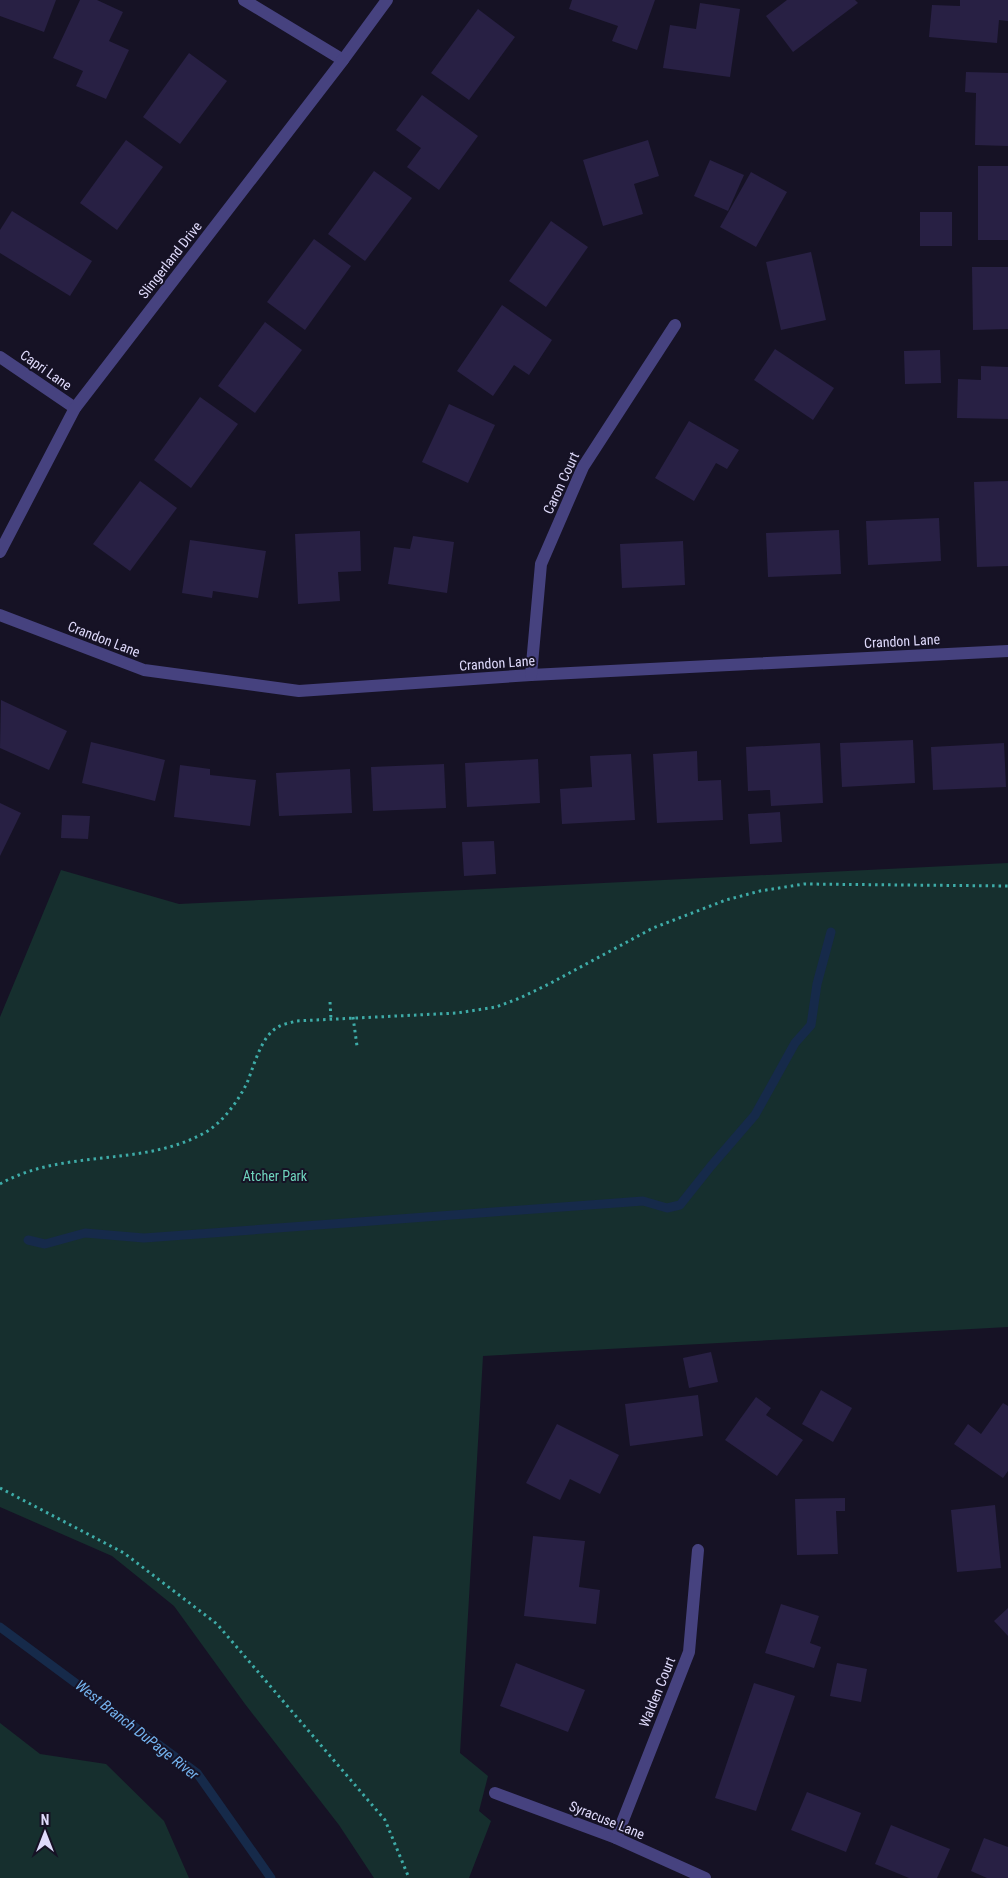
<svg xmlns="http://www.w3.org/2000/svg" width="1008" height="1878" viewBox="0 0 1008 1878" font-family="'Roboto Condensed',sans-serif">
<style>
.green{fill:#162f2e}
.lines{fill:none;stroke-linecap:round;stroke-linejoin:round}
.stream{stroke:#162a4a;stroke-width:9}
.building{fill:#282044}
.path{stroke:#3eaca8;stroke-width:3;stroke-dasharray:2.5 4;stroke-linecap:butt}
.minor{stroke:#46427f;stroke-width:12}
.labels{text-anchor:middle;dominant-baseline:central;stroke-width:4;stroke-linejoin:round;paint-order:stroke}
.street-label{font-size:14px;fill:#dfdafb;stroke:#161225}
.park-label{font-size:14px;fill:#6ed3bc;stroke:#161225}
.water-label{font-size:15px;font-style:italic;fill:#74b3ef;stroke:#161225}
</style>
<rect width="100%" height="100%" fill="#161225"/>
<g class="green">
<path d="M1008,863v464l-525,29 -23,397 28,23 -9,35 12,10 -22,57h-95l-35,-53 -94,-121 -71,-98 -62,-50 -112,-49v-490l61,-147 118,34z"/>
<path d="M0,1723l40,31 66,10 58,57 25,57h-189z"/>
</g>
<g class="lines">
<g class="stream">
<path d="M28,1240l17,4 40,-11 59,5 499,-37 24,7 13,-3 31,-39 44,-51 40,-72 16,-18 6,-41 14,-52"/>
<path d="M0,1627l197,146 74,105"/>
</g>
</g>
<g class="building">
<path d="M0,0h56l-12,32 -44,-16z"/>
<path d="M80,0h17l26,12 -14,29 20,9 -23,49 -30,-13 7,-15 -30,-13z"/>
<path d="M572,0h83l-18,50 -25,-9 6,-15 -49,-17z"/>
<path d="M787,0h68l3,3 -65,49 -27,-36z"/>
<path d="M960,0h48v21l-9,-1 -2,23 -68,-6 3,-32 28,1z"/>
<path d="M700,3l40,6 -10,68 -67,-9 7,-43 26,4z"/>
<path d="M478,9l37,28 -46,63 -38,-27z"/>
<path d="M189,53l38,28 -47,63 -37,-27z"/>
<path d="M966,72l42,1v73l-33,-1 1,-52 -11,-1z"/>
<path d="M422,95l56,41 -39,54 -32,-23 14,-19 -25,-18z"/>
<path d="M126,140l37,27 -46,63 -37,-27z"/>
<path d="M648,140l11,36 -25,8 9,30 -40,12 -20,-66z"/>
<path d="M710,160l34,15 -16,36 -34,-15z"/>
<rect x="978" y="166" width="30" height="74"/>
<path d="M374,171l38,27 -47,63 -37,-27z"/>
<path d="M751,172l36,20 -31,55 -36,-20z"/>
<path d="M12,211l80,50 -22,35 -70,-43v-23z"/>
<rect x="920" y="212" width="32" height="34"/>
<path d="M551,221l37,26 -42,60 -37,-26z"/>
<path d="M314,239l37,27 -46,64 -38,-28z"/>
<path d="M811,252l15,68 -45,10 -15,-68z"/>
<path d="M972,267h36v62l-35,1z"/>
<path d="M502,305l50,35 -23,35 -15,-10 -21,31 -36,-25z"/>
<path d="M265,322l37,28 -47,63 -37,-27z"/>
<path d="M775,349l59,39 -21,32 -59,-40z"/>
<path d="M940,350l1,33 -36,1 -1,-33z"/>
<path d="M981,366l27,1v52l-51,-1 1,-39 23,1z"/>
<path d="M200,397l38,27 -47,64 -37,-28z"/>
<path d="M449,404l46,21 -27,58 -46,-21z"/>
<path d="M689,421l50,29 -12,19 -11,-6 -22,38 -39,-23z"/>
<path d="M140,481l37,27 -47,63 -37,-27z"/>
<path d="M1008,481v85l-31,1 -3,-85z"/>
<path d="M939,518l2,43 -73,4 -2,-44z"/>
<path d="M839,530l2,44 -73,3 -2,-44z"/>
<path d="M360,531l1,40 -23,1 2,29 -42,3 -3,-70z"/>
<path d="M413,536l41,6 -7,51 -59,-9 6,-37 16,2z"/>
<path d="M190,540l76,11 -8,47 -45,-7 -1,7 -30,-5z"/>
<path d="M683,541l2,44 -63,3 -2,-44z"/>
<path d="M1,700l66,31 -18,39 -49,-22z"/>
<path d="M913,740l2,43 -73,4 -2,-44z"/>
<path d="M91,742l74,18 -10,41 -73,-18z"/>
<path d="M820,743l3,60 -52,3 -1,-16 -22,1 -2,-44z"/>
<path d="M1004,743l2,44 -73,3 -2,-43z"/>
<path d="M697,751l1,30 23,-1 2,40 -66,3 -4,-69z"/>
<path d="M631,754l4,66 -73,4 -2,-35 32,-2 -2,-31z"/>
<path d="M538,759l2,44 -73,4 -2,-44z"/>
<path d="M444,764l2,44 -73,3 -2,-44z"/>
<path d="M180,765l30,4v6l46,5 -6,46 -76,-9z"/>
<path d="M350,769l2,44 -73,3 -3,-43z"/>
<path d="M0,803l21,10 -21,43z"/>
<path d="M780,812l2,30 -32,2 -2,-30z"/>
<path d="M62,815l28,1 -2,23 -27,-1z"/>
<path d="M494,841l2,33 -32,2 -2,-34z"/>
<path d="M711,1352l7,30 -29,6 -6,-30z"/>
<path d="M821,1390l31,18 -19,34 -31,-18z"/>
<path d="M698,1395l5,41 -73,10 -5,-42z"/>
<path d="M756,1397l15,11 -5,7 37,25 -26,36 -52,-36z"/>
<path d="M1003,1403l5,3v65l-5,7 -49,-34 14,-20 13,10z"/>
<path d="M557,1424l62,31 -19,39 -30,-15 -10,21 -34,-17z"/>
<path d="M845,1498v13h-9l2,43 -41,1 -2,-56z"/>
<path d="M995,1505l6,63 -44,4 -6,-62z"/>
<path d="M533,1536l52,5 -6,46 21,3 -4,34 -72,-8z"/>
<path d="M781,1604l38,12 -9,27 11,4 -7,21 -49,-15z"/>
<path d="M1008,1608v28l-14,-15z"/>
<path d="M516,1663l69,27 -17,42 -68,-26z"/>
<path d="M837,1663l30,6 -6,33 -31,-6z"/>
<path d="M754,1683l41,13 -39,115 -41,-13z"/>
<path d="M807,1792l54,21 -15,39 -55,-22z"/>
<path d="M891,1825l59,24 -13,29h-28l-34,-14z"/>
<path d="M984,1838l24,9v31h-21l-16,-7z"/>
</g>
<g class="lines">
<g class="path">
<path d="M330,1002l1,17"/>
<path d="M353,1017l4,29"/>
<path d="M0,1184c63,-36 143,-16 206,-52 18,-11 32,-31 41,-49 7,-17 14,-47 31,-56 5,-3 12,-4 18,-6l161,-8 39,-6 24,-9 29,-14 104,-56 73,-28 34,-9 44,-7 204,2"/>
<path d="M0,1488l124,65 93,71 168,196 24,58"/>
</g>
<g class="minor">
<path d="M244,0l99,60"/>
<path d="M0,357l75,51"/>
<path d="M0,552l75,-144 268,-348 44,-60"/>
<path d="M0,615l144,55 155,21 232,-16 477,-24"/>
<path d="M531,675l10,-111 42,-97 92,-142"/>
<path d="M495,1793l121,45 89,40"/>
<path d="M616,1838l73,-186 9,-102"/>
</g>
</g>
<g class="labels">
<g class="street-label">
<text transform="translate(170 260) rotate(-52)">Slingerland Drive</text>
<text transform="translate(46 370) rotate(35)">Capri Lane</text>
<text transform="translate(561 483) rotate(-65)">Caron Court</text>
<text transform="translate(104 639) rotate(21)">Crandon Lane</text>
<text transform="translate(902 641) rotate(-3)">Crandon Lane</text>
<text transform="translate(497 663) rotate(-4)">Crandon Lane</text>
<text transform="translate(657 1692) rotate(-68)">Walden Court</text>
<text transform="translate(607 1820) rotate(22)">Syracuse Lane</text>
</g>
<g class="park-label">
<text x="275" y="1176">Atcher Park</text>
</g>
<g class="water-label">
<text transform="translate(137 1730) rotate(38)">West Branch DuPage River</text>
</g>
</g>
<g transform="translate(45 1833)" stroke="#161225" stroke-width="4" paint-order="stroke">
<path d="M0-4L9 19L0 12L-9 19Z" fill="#dfdafb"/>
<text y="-8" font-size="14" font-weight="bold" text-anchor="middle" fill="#dfdafb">N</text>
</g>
</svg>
